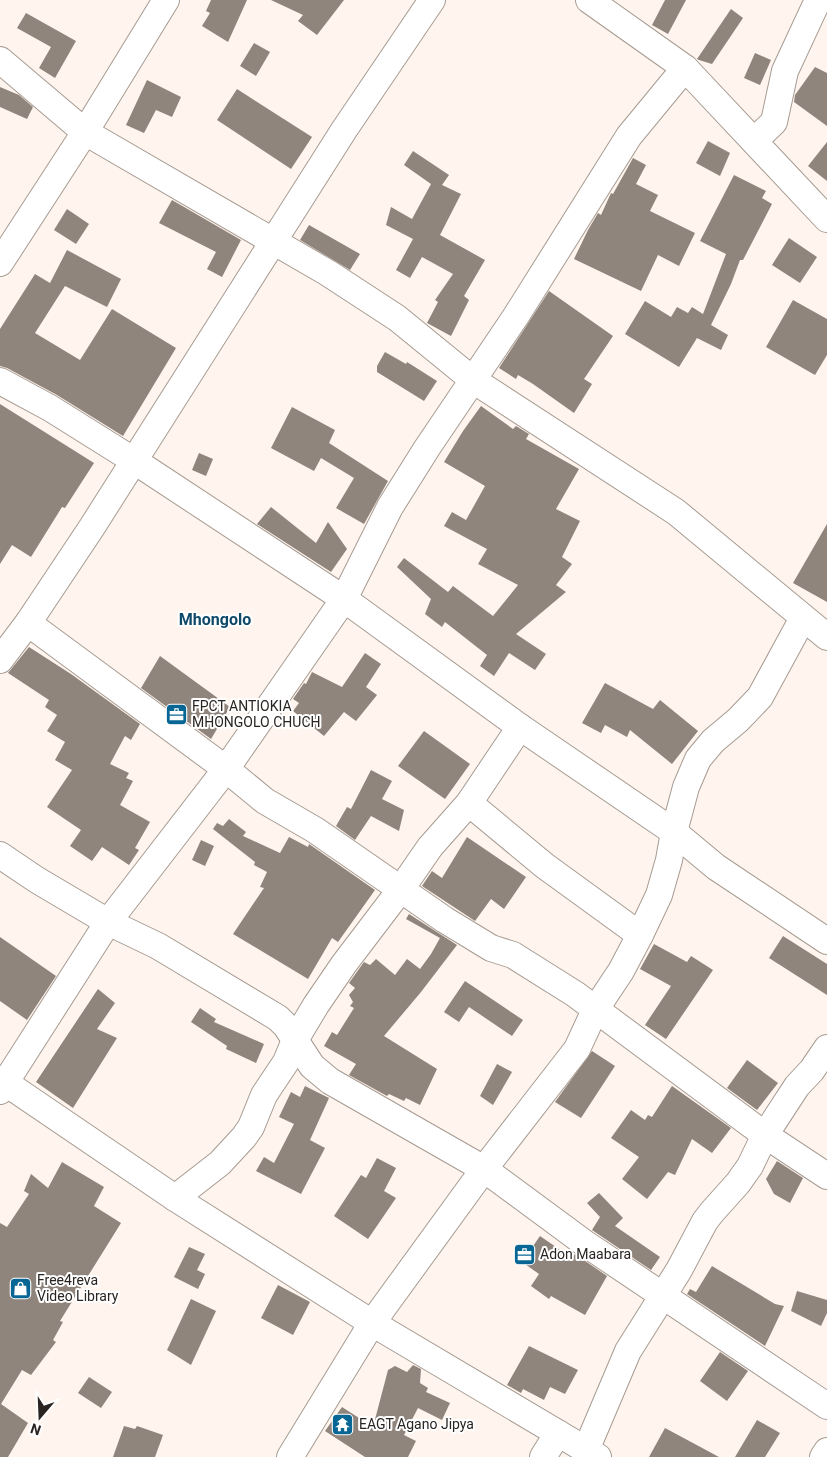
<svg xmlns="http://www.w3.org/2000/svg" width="827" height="1457" viewBox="0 0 827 1457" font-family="Roboto,sans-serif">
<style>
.building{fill:#90857d}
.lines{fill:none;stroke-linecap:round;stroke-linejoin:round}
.minor-casing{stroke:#a69b92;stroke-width:28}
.minor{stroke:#fff;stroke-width:26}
.labels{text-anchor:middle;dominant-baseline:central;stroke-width:4;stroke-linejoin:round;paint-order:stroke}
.poi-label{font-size:14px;fill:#292421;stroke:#fff;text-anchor:start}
.quarter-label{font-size:16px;font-weight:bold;fill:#0e496a;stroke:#fff}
</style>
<rect width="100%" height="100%" fill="#fff5ee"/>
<g class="building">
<path d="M211,0h36l-19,42 -26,-16 8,-13 -4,-2z"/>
<path d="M271,0h73l-27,35 -19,-14 5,-6z"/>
<path d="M665,0h21l-18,34 -16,-9z"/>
<path d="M731,9l12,9 -31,46 -13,-4 -2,-1z"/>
<path d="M26,13l50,28 -21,37 -16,-10 12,-21 -34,-19z"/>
<path d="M254,43l16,9 -14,24 -16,-10z"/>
<path d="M755,53l16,7 -11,25 -16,-7z"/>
<path d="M815,67l12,6v53l-33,-24 1,-7z"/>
<path d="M147,80l34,17 -9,20 -16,-7 -12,23 -18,-8z"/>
<path d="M0,87l19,8 14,12 -6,12 -27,-12z"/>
<path d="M237,89l75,48 -21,32 -74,-49z"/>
<path d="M708,141l22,12 -10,23 -24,-13z"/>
<path d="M827,142v39l-19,-15z"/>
<path d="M413,151l36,24 -7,10 19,9 -21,41 45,25 -21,36 5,4 -18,36 -24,-13 11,-21 -3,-2 18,-26 -31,-17 -12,21 -14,-8 17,-31 -27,-14 5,-18 21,12 19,-35 -27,-19z"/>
<path d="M633,158l13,7 -10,19 22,11 -8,16 45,22 -16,33 -21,-11 -17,36 -67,-32 14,-29 10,-17 3,2 10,-22 2,1z"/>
<path d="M734,175l32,16 -4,7 10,6 -29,56h-3l-9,24 -20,41 17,10 -7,15 -24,-12 -18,29 -54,-33 20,-33 26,16 6,-10 11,6 4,-6 11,7 23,-60 -26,-13z"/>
<path d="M172,200l69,40 -19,37 -15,-8 9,-17 -57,-29z"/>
<path d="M67,209l22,15 -13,20 -22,-14z"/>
<path d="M309,225l51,29 -10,16 -50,-30z"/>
<path d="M789,238l28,19 -17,26 -28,-18z"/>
<path d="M67,250l54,29 -14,28 -42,-21 -30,47 45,27 32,-51 64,39 -53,88 -66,-41 -50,-27 -7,-2v-37l35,-55 15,9z"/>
<path d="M549,291l64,45 -29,43 8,5 -18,29 -41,-29 -15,-9 -2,4 -17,-11z"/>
<path d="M793,300l34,19v36l-12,20 -49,-28z"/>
<path d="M385,352l21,12 1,-2 30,19 -13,20 -47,-29v-6z"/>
<path d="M0,404l94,59 -29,45 -3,-1 -31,50 -19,-12 -12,19z"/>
<path d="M481,406l32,23 3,-3 13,8 -3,5 53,30 -23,40 24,12 -18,36 10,7 -16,21 10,7 -50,42 30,20 -11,16 -26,-17 -15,23 -14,-10 7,-11 -42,-33 -3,5 -17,-13 6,-15 -34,-32 7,-9 44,34 5,-6 40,30 25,-31 -40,-21 9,-15 -43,-23 8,-14 14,8 19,-34 -41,-24 19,-31z"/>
<path d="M292,407l43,23 -6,13 59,38 -24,43 -28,-16 18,-30 -33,-20 -7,13 -43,-23z"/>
<path d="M199,453l14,6 -7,17 -14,-6z"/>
<path d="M271,507l45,36 12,-21 19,27 -16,23 -74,-48z"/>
<path d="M827,524v78l-34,-19z"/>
<path d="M29,647l42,27 69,50 -9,16 -6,-4 -15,28 19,9 -3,5 7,3 -13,24 30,17 -15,26 4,2 -10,15 -27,-18 -10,14 -22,-15 11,-16 -34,-23 25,-37 -17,-10 10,-18 -18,-11 10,-16 -12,-8 4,-7 -41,-27z"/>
<path d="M365,653l16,11 -15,23 11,8 -21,26 -12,-9 -20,24 -31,-25 6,-8 -6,-4 11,-16 2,1 6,-12 30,15z"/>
<path d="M160,656l70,51 -19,32 -70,-51z"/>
<path d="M605,683l48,26 7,-9 38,31 -26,33 -42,-34 -3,7 -22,-12 -4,8 -19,-10z"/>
<path d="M424,731l46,33 -25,35 -47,-33z"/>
<path d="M371,770l21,11 -10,18 22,11 -5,21 -28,-15 -16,24 -19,-14 11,-19 4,2z"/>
<path d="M229,819l17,13 -3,4 37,17 9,-16 19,10 1,-3 66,46 -37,52 -6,-4 -24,41 -75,-45 31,-46 -4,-1 7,-15 -13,-7 1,-3 -42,-33 4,-6 6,3z"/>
<path d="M467,837l59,40 -22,32 -13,-10 -16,22 -53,-35 10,-15 10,7z"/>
<path d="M201,840l13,6 -9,20 -13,-6z"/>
<path d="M409,914l48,31 -36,47 -37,44 53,33 -17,36 -14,-7 -2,3 -15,-7 -2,2 -38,-21 7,-11 -32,-18 8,-14 5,3 17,-27 -4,-2 3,-4 -4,-7 6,-7 -6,-5 15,-21 6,3 6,-6 19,16 12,-16 13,10 11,-15 9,-16 -34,-19z"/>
<path d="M783,936l44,28v31l-58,-37z"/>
<path d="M0,937l56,39 -29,44 -27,-19z"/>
<path d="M654,944l33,18 4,-6 22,14 -47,69 -21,-14 26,-39 -31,-17z"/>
<path d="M465,981l58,39 -11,16 -43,-29 -10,15 -15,-10z"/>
<path d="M98,989l17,14 -18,26 20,9 -44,70 -37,-26z"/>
<path d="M200,1008l16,11 -2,3 50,22 -8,19 -30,-14 1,-3 -36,-24z"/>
<path d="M592,1051l23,15 -34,52 -26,-16z"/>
<path d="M747,1060l31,23 -21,27 -30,-22z"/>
<path d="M497,1064l15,8 -19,33 -13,-9z"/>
<path d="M305,1086l24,12 -19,42 15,8 -24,46 -45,-23 8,-14 10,6 20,-39 -15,-7 12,-25 9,5z"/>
<path d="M672,1086l59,42 -19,25 -20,-14 -17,36 -7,-3 -21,27 -25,-20 17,-22 -28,-19 20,-28 14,10 3,-5 4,2z"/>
<path d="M377,1158l19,10 -12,23 12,7 -28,41 -34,-23 27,-41 5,3z"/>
<path d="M777,1161l26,17 -13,25 -16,-9 -8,-15z"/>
<path d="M62,1162l42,25 -10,19 27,17 -61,98 3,1 -10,18 3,2 -25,33 -9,-5 -21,34 27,19 -20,34h-8v-234l7,4 22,-33 -5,-3 7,-17 17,14z"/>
<path d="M599,1193l24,25 -8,8 45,31 -9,13 -59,-40 8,-13 -13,-14z"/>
<path d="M540,1236l32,22 3,-4 32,22 -22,39 -34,-19 -2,3 -18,-13 8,-12 -17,-12z"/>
<path d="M189,1247l16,7 -8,16 8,4 -7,15 -24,-12z"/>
<path d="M712,1266l63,38 9,2 -19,40 -78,-52 3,-5 6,3z"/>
<path d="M278,1285l32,17 -17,33 -32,-17z"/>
<path d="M797,1291l30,9v13l-6,13 -30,-15z"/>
<path d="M191,1299l25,12 -25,54 -24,-15z"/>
<path d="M529,1346l49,24 -13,24 -15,-7 -6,13 -21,-11 -2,4 -14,-8z"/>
<path d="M720,1352l28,19 -21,30 -27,-20z"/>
<path d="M413,1365l8,4 -1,14 8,5 -2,4 24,11 -8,17 -24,-12 -14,27 12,6 -8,16h-43l-40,-26 17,-24 31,20 15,-57 7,-4 12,6z"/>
<path d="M89,1377l23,15 -11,16 -23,-15z"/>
<path d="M757,1420l23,13 -15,24h-30z"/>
<path d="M124,1426l11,3 2,-3 26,9 -8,22h-42z"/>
<path d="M665,1428l54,29h-70z"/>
</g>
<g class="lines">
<defs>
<g id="minor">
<path d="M589,0l96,68 142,151"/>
<path d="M0,60l85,72 243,141 69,45 76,62 203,132 151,125"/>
<path d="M755,140l19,-18 11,-51 33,-71"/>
<path d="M0,263l85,-131 81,-132"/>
<path d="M0,381l50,27 83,52 211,139 176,128 154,105 42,35 111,74"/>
<path d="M28,623l198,146 39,32 50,29 130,90 46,28 22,7 62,39 190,141 62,41"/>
<path d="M0,660l28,-37 64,-96 252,-397 88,-130"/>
<path d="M469,803l76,63 95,69"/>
<path d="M0,855l37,25 71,42 50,24 120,72 8,8 26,40 18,15 154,88 99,73 244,164"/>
<path d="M0,1079l175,119 197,125 226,134"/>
<path d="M0,1091l108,-169 118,-153 118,-170 46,-92 37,-59 89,-132 113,-180 56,-68"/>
<path d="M175,1198l45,-35 24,-26 7,-10 13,-32 22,-33 9,-22 21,-35 28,-41 57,-75 29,-42 39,-44 51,-76"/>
<path d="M586,1450l42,-99 51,-81 26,-49 7,-9 26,-29 12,-17 15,-31 32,-49 15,-16 15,-22"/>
<path d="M290,1457l82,-134 112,-154 93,-120 18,-39 26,-39 19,-36 19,-40 10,-35 5,-28 12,-45 12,-28 15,-18 25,-21 22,-23 43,-79"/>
<path d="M543,1457l15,-24"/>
<path d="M823,1457l4,-6"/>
</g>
</defs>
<use href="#minor" class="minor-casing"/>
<use href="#minor" class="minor"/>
</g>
<defs>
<symbol id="office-square" viewBox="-11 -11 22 22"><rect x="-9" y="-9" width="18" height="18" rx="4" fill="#086695" stroke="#fff"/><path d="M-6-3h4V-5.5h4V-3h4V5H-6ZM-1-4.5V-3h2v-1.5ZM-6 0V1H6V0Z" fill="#fff"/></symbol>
<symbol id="shop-square" viewBox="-11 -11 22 22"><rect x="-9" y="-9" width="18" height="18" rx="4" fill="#086695" stroke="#fff"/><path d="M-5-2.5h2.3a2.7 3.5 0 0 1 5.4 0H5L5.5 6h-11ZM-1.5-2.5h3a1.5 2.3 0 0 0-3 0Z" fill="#fff"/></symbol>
<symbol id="temple-square" viewBox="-11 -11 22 22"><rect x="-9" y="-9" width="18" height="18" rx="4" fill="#086695" stroke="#fff"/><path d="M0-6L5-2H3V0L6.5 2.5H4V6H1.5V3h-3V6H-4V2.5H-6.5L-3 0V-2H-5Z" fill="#fff"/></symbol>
</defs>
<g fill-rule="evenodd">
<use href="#office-square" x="164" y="702" width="25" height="25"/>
<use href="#office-square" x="512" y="1242" width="25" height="25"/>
<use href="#shop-square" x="8" y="1276" width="25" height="25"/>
<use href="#temple-square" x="330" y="1412" width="25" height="25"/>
</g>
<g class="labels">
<g class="poi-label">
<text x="192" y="706">FPCT ANTIOKIA<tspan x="192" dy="16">MHONGOLO CHUCH</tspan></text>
<text x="540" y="1254">Adon Maabara</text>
<text x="37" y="1280">Free4reva<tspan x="37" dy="16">Video Library</tspan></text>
<text x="359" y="1424">EAGT Agano Jipya</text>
</g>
<g class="quarter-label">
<text x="215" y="619">Mhongolo</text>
</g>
</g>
<g transform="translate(40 1417) rotate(199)" stroke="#ffffff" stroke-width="4" paint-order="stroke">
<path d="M0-4L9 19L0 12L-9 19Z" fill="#292421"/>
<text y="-8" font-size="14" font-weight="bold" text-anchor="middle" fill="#292421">N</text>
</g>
</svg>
